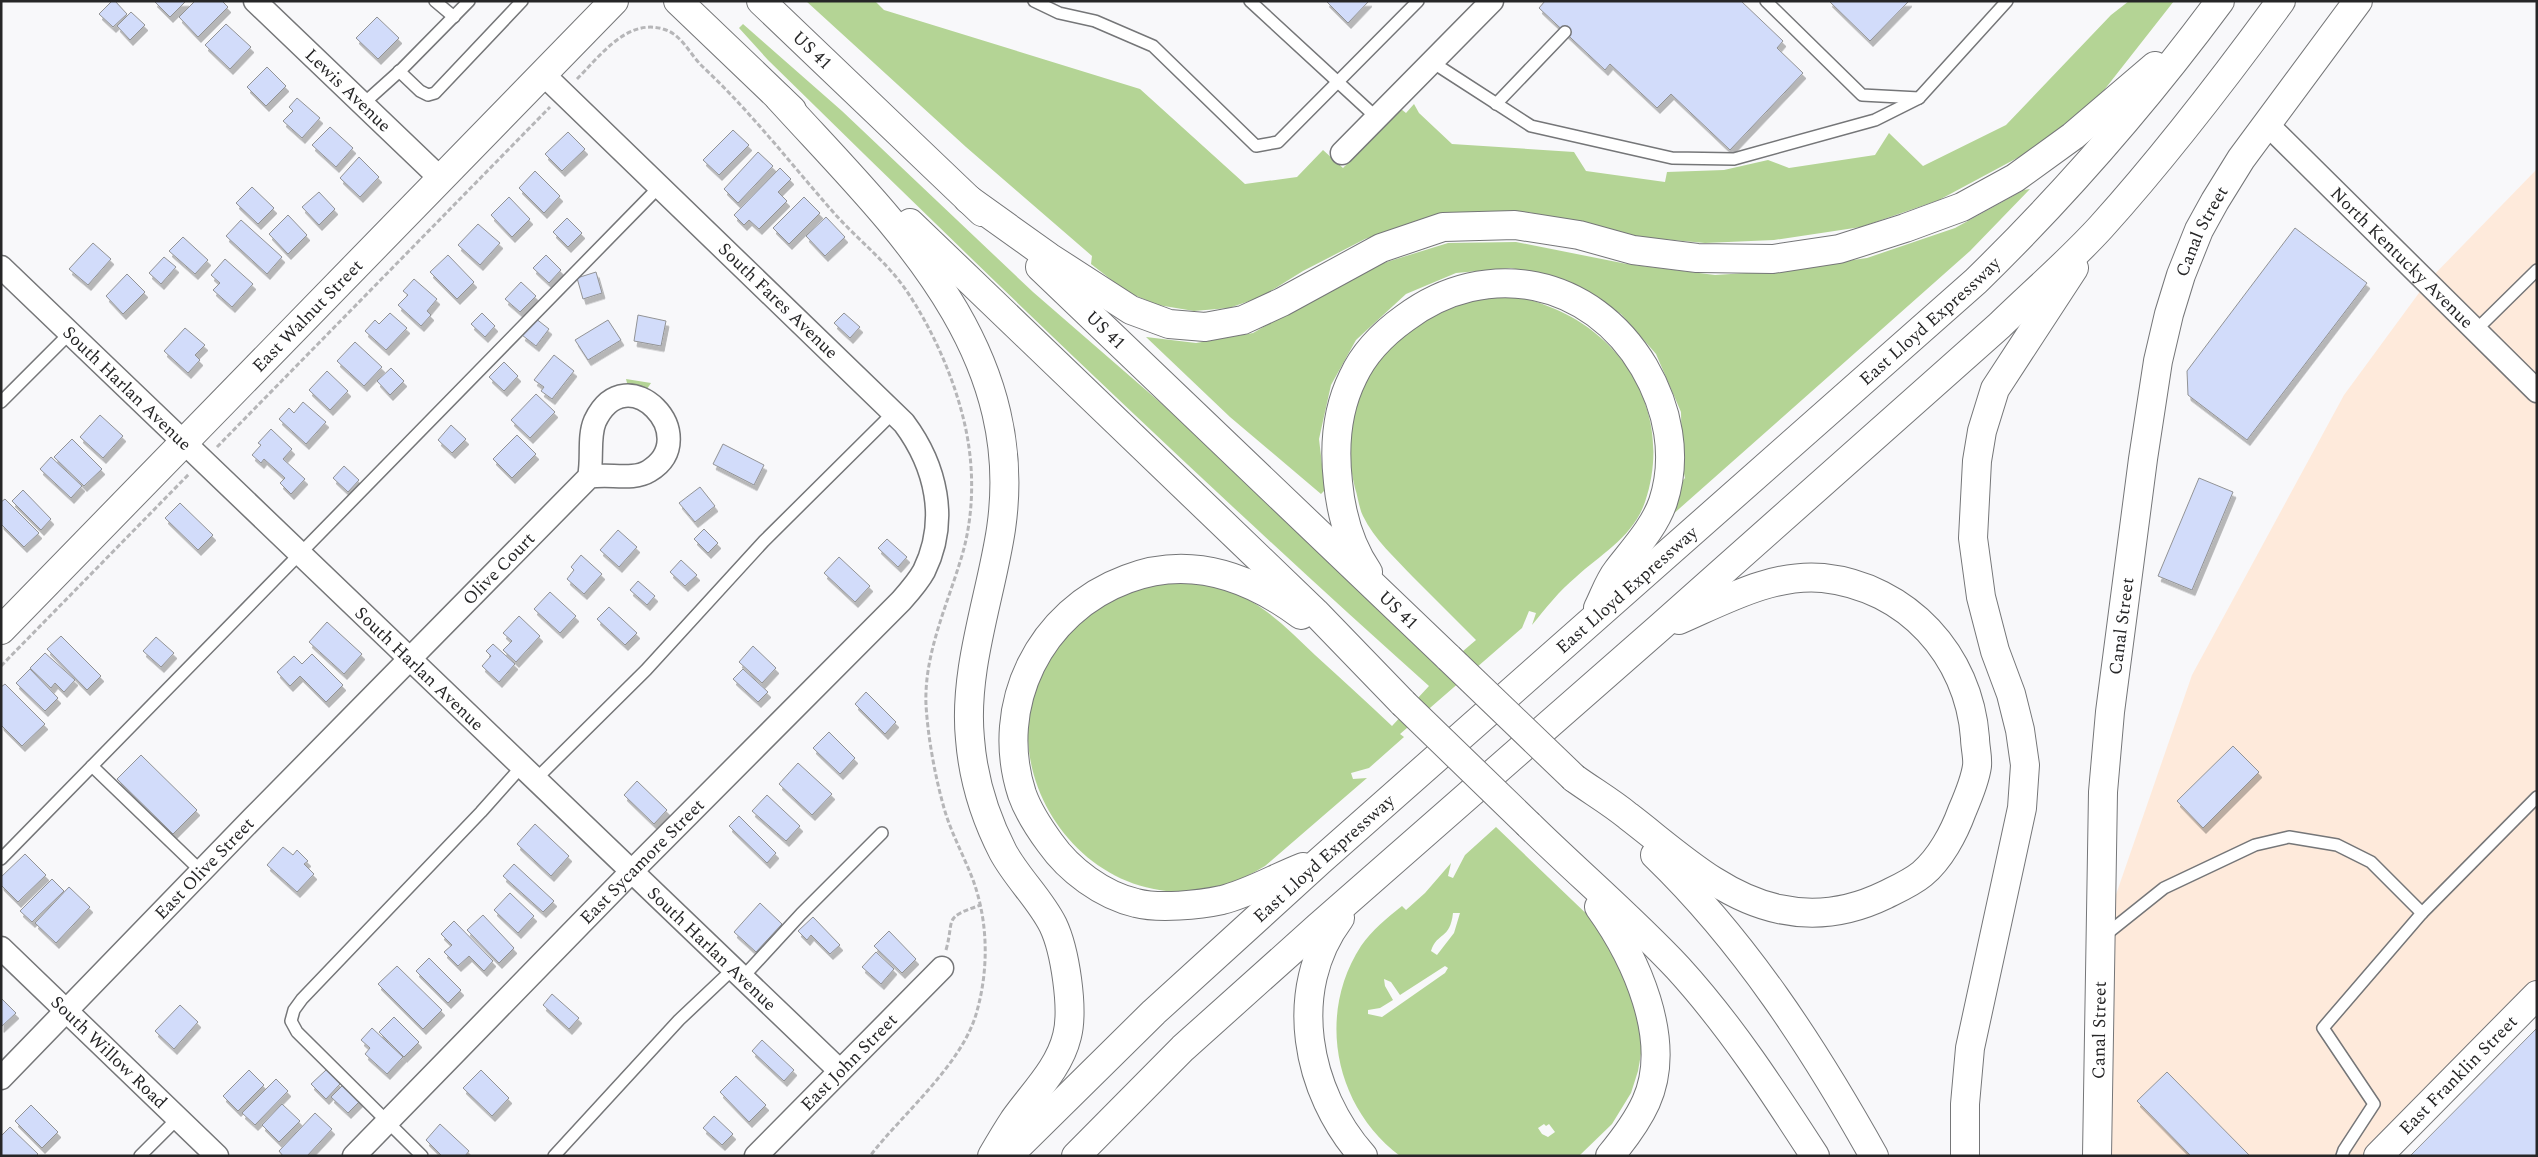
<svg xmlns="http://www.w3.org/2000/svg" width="2538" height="1157" viewBox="0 0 2538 1157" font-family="Spectral,serif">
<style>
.industrial{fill:#feeadb}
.green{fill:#b4d495;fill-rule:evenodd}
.building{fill:#d2dcfa;stroke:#929395;filter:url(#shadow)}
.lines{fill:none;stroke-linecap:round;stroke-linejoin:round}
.lane-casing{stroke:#757678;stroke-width:14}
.street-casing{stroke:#757678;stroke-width:25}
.secondary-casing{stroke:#757678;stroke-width:30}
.highway-casing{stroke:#757678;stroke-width:30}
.path{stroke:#b6b6b8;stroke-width:3;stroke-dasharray:5 2.5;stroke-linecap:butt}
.lane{stroke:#fff;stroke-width:11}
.street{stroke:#fff;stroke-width:22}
.secondary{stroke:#fff;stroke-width:28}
.highway{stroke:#fff;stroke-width:28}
.highway-bridge-casing{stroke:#757678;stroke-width:30;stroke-linecap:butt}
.highway-bridge{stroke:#fff;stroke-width:28}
.labels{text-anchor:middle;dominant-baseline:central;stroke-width:4;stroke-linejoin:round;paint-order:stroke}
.street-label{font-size:18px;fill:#262627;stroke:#fff}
</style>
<defs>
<filter id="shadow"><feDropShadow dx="3" dy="5.5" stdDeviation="0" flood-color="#0004"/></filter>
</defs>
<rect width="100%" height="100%" fill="#f8f8fa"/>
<path class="industrial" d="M2537,169v827l-158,160h-273l-5,-218 91,-263 152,-280 83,-113z"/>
<g class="green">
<path d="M806,1h69l9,9 256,79 105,95 52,-7 26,-27 20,18 58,-59 5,4 8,-9 5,9 33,31 122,8 12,19 79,11 2,-10 57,-2 44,-10 21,8 86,-13 14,-22 34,33 83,-41 105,-110 18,-14h45l-73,93 -67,55 -95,51 -78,27 -87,13 -69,3 -65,-6 -112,-25 -87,1 -76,26 -62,32 -42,26 -32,11 -35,3 -36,-6 -31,-13 -36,-28 1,-8 -126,-109z"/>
<path d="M743,24l99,87 191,181 129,112 147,136 133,129 34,-29c-21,-21 -42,-42 -63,-63 -17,-18 -39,-38 -50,-61 -4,-8 -5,-19 -8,-28 -20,-79 18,-146 92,-178 15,-6 33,-13 50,-14 21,-1 40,5 58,13 77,33 117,113 90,193 -12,35 -44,52 -69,75 -17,14 -30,31 -44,48l4,-12 -7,-2 -7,17 -122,106 4,3 -35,31 -18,5 2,6 14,-1 -102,88c-176,108 -340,-154 -157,-263 36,-22 85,-27 125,-11 33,14 57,39 82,63 26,24 52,47 77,71l37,-40c-226,-202 -444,-413 -661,-626l-29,-32z"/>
<path d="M2030,189l-60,62 -299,265 8,-31 6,-7 -3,-13 -1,-53 -25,-58 -35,-40 -55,-34 -55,-12 -55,5 -50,21 -50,46 -25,45 -12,54 6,51 -4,4 -91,-77 -84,-80 50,6 57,-10 111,-64 84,-26 68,-1 111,22 88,11 63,-4 89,-13 88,-30 69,-38z"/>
<path d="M626,379l25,4 -4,6 -19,-2z"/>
<path d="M1496,827l100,96 36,50 10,75 -4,23 -7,22 -19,31 -33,32h-179c-65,-49 -84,-141 -39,-210 11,-16 26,-28 41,-40l4,4 19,-17 26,-30 -3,13 5,2 12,-23zM1453,913h7l-6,20 -17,22 -6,-4c6,-19 19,-11 22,-38zM1445,966l3,2 -3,5 -63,44 -14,-3v-4l12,-2 13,-8 -8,-14 -1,-7 7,3 9,13zM1544,1124l2,2 3,-2 6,8 -7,5 -6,-3 -4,-6z"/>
</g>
<g class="building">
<path d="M112,1h3l12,13 -14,13 -14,-13z"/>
<path d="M154,1h32l-16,16z"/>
<path d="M195,1h27l6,6 -30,30 -19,-20z"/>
<path d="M1326,1h43l-21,22z"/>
<path d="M1545,1h196l42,40 -6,7 26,25 -73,77 -59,-56 -14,14 -47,-44 -5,6 -66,-62z"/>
<path d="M1829,1h80l-39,40z"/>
<path d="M131,12l14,13 -15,15 -13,-14z"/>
<path d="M377,17l22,21 -21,21 -22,-21z"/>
<path d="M226,24l25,23 -21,22 -25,-24z"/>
<path d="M267,67l19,19 -20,20 -19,-19z"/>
<path d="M297,98l23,20 -18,20 -19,-17 10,-10 -4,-4z"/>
<path d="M330,127l23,21 -17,19 -24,-22z"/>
<path d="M733,130l16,15 -30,30 -16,-15z"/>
<path d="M568,132l17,17 -23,22 -17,-17z"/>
<path d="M758,152l15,14 -35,37 -14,-14z"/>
<path d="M359,157l20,20 -19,20 -20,-19z"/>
<path d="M780,168l11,11 -13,13 9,9 -28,28 -10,-9 -5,5 -10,-10z"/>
<path d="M535,171l25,25 -16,17 -25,-25z"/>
<path d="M252,187l22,21 -16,16 -22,-21z"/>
<path d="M319,192l16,17 -16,16 -17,-18z"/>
<path d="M509,197l21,22 -18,18 -21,-22z"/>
<path d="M804,197l16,16 -31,31 -16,-16z"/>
<path d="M288,215l19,20 -19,19 -19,-20z"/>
<path d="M826,217l19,20 -20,19 -19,-20z"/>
<path d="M567,218l15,15 -14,14 -15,-15z"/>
<path d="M241,220l41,37 -15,17 -41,-38z"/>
<path d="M478,224l22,19 -20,22 -22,-20z"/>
<path d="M2295,228l72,55 -120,157 -59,-45 -1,-24z"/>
<path d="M183,237l25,23 -13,14 -26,-23z"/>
<path d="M93,243l18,16 -23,26 -19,-16z"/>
<path d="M448,255l26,27 -17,17 -27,-27z"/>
<path d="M546,255l15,15 -12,13 -16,-15z"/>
<path d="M164,257l12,10 -15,17 -12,-11z"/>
<path d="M225,259l28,25 -21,23 -19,-17 7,-7 -9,-8z"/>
<path d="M596,272l6,21 -19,6 -6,-21z"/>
<path d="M127,274l18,18 -22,22 -17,-18z"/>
<path d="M414,279l23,20 -10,12 4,4 -10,11 -23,-21 10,-10 -5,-4z"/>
<path d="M521,282l15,14 -16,16 -15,-13z"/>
<path d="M390,313l17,15 -21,22 -21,-19 10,-11 4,4z"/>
<path d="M482,313l13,13 -10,11 -14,-13z"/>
<path d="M844,313l16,14 -10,11 -16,-15z"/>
<path d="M638,315l28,6 -5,25 -27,-5z"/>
<path d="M535,318l14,11 -13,17 -14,-11z"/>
<path d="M608,320l13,20 -33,20 -13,-20z"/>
<path d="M185,328l20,17 -10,10 5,5 -12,13 -24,-22z"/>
<path d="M355,342l27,25 -18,19 -27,-25z"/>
<path d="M554,355l20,16 -22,28 -11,-8 3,-4 -10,-7z"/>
<path d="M504,362l14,14 -14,15 -15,-14z"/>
<path d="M391,368l13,13 -14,14 -13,-14z"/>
<path d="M327,371l21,20 -18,19 -21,-20z"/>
<path d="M536,394l19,18 -25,26 -19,-18z"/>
<path d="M303,402l23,20 -20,22 -27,-25 10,-11 5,5z"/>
<path d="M100,415l23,21 -20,22 -23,-21z"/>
<path d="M451,425l15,14 -14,14 -14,-13z"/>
<path d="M271,429l21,20 -9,10 22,20 -14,15 -11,-11 5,-5 -21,-19 -3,4 -9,-8 9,-10 -3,-2z"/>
<path d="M517,435l19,19 -24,24 -19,-19z"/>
<path d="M72,439l30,30 -18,17 -30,-29z"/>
<path d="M723,444l41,21 -10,20 -41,-21z"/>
<path d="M51,457l31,29 -11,12 -31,-29z"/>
<path d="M344,466l15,14 -11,12 -15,-14z"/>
<path d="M2199,478l34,14 -41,98 -34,-14z"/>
<path d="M700,487l15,19 -20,16 -16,-19z"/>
<path d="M23,490l28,29 -10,11 -29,-29z"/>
<path d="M5,499l34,34 -15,14 -23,-23v-22z"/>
<path d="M180,503l33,32 -15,15 -33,-32z"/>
<path d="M704,529l14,14 -10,10 -14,-14z"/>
<path d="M618,530l19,17 -18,20 -19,-17z"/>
<path d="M887,539l20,18 -9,10 -20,-19z"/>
<path d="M581,555l21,19 -18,20 -17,-15 7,-9 -3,-3z"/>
<path d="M839,557l31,29 -15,16 -31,-29z"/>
<path d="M681,560l16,15 -12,11 -15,-14z"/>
<path d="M638,581l17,15 -8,9 -17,-15z"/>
<path d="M550,592l26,24 -16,17 -26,-24z"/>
<path d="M609,607l28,26 -12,12 -28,-26z"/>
<path d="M519,616l21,20 -24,26 -13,-12 9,-9 -9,-8z"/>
<path d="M327,622l35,32 -18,20 -35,-32z"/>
<path d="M61,636l40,40 -14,14 -40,-41z"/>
<path d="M156,637l18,16 -13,14 -18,-16z"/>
<path d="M493,644l22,20 -16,18 -17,-16 9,-10 -5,-5z"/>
<path d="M753,646l23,22 -14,15 -23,-21z"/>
<path d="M45,653l30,27 -11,12 -9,-9 -4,5 -21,-20z"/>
<path d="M312,654l31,31 -17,17 -26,-26 -10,10 -13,-14 17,-16 8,8z"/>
<path d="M30,669l28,29 -13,13 -29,-28z"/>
<path d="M743,669l25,23 -10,10 -25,-23z"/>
<path d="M5,684l40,40 -23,22 -21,-21v-38z"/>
<path d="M866,692l30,30 -11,12 -30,-30z"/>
<path d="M829,732l26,26 -15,16 -27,-26z"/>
<path d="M2233,746l26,26 -56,56 -26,-27z"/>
<path d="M141,755l56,55 -24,24 -56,-55z"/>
<path d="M798,763l34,31 -20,21 -33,-31z"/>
<path d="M637,781l30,29 -13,14 -30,-29z"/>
<path d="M767,795l33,31 -14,15 -34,-30z"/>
<path d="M739,816l37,37 -9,10 -38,-37z"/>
<path d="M535,824l34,32 -18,20 -34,-32z"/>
<path d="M283,847l10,8 4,-5 11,11 -4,3 10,10 -17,18 -30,-27z"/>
<path d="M25,854l21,21 -28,27 -17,-17v-8z"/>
<path d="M514,864l40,37 -11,11 -40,-36z"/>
<path d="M52,879l12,12 -32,31 -12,-11z"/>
<path d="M69,887l21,20 -34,36 -21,-20z"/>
<path d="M510,893l24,23 -16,17 -24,-23z"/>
<path d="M760,903l22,21 -26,28 -22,-20z"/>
<path d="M483,915l31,33 -15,15 -32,-33z"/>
<path d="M813,917l27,28 -10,9 -19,-19 -4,5 -9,-9z"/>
<path d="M454,921l39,40 -9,10 -15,-15 -11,10 -14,-14 8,-7 -11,-11z"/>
<path d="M889,931l27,28 -14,14 -28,-27z"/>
<path d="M876,952l18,17 -13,15 -19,-17z"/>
<path d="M429,958l32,32 -13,13 -32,-32z"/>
<path d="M397,966l45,44 -19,19 -45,-45z"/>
<path d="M552,994l27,24 -10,11 -26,-24z"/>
<path d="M1,998l15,15 -15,14z"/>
<path d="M180,1005l18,17 -24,27 -19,-18z"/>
<path d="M394,1017l25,25 -15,15 -25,-25z"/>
<path d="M372,1028l31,29 -16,17 -22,-20 5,-6 -9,-8z"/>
<path d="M2537,1028v128h-127z"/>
<path d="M762,1040l32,30 -10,11 -32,-30z"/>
<path d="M249,1070l15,15 -26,26 -15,-15z"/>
<path d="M326,1070l14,14 -14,15 -15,-15z"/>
<path d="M481,1070l28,28 -17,18 -29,-28z"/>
<path d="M2167,1072l83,84h-59l-54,-55z"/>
<path d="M736,1076l30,29 -17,17 -29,-30z"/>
<path d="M276,1079l12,12 -33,34 -13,-12z"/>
<path d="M345,1083l17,16 -14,14 -17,-16z"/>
<path d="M282,1104l18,17 -21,21 -17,-17z"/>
<path d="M31,1105l27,27 -16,16 -27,-27z"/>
<path d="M315,1113l17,16 -25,27h-24l-4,-5z"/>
<path d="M714,1116l19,18 -11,11 -19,-17z"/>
<path d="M440,1124l29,27 -4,5h-23l-16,-16z"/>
<path d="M10,1127l28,27 -2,2h-33l-2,-2v-18z"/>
</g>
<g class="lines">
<defs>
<g id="lane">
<path d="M435,1l19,16"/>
<path d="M1034,1l25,12 36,8 58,25 103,100 22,-4 140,-141"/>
<path d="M1250,1l127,117"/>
<path d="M1766,1l96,94 57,3 88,-97"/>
<path d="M1432,62l99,64 141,32 62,1 141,-39 44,-22"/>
<path d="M399,71l21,20 8,4 7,-2 87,-92"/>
<path d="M363,104l39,-35 67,-68"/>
<path d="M1496,104l69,-72"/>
<path d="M2476,330l61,-60"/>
<path d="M1,402l69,-69"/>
<path d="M92,766l109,105"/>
<path d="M536,779l110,-109 118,-129 130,-129"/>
<path d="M1,859l658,-672"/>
<path d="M2104,936l60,-48 91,-43 34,-8 48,8 34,17 51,51 115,-116"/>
<path d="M742,978l59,-64 81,-81"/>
<path d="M140,1156l38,-38"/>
<path d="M422,1156l-125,-124 -6,-11 3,-11 8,-11 179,-187 41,-46"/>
<path d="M554,1156l125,-136 54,-51"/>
<path d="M2342,1156l2,-6 30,-46 -51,-76 99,-115"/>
</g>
<g id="street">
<path id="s1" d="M255,1l186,178"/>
<path id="s2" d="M2267,124l270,267"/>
<path d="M1342,153l150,-152"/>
<path id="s3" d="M1,267c279,268 558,536 838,803"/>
<path id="s4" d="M1,948l216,208"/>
<path id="s5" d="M1,1078l252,-260 336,-341c19,-4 44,4 60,-6 56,-34 -22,-117 -54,-50 -7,16 -2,38 -6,56"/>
<path id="s6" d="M354,1156l278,-285 269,-270c8,-9 17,-19 23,-30 25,-51 12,-105 -20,-148l-361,-349"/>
<path id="s7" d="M756,1156l186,-188"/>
</g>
<g id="secondary">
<path id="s8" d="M1,630l613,-629"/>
<path id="s9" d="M2097,1156l6,-364 7,-80 33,-253 15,-98 11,-47 12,-39 18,-45 16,-29 26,-42 117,-158"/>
<path id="s10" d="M2378,1156l159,-161"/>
</g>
<g id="highway">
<path d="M678,1l114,109"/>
<path id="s11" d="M761,1l221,211"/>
<path d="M779,98c112,123 249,247 222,431 -10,67 -38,141 -31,210 3,39 15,78 33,113 14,26 37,47 50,73 12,25 21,84 14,111 -8,33 -34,57 -53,84 -8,12 -15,24 -22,36"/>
<path d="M968,199l81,58 82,53 38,14 36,3 38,-7 39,-18 99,-54 62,-21 72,-2 64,10 54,15 64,8 76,1 66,-10 66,-21 57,-21 53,-29 58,-42 82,-70"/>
<path d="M910,223l405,389 88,91"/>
<path id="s12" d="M1040,267l409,391"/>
<path d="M1368,572c-18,-26 -27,-59 -30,-90 -4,-35 -1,-73 15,-105 11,-24 31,-44 52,-59 82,-61 186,-40 239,49 24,41 34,89 19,135 -9,26 -30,48 -46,69 -8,10 -13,25 -19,37"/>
<path d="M1301,615c-51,-38 -111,-60 -174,-36 -87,32 -134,126 -105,215 6,17 17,34 28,49 19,27 52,52 86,60 23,6 63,2 86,-3 28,-7 55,-23 81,-33"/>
<path d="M1574,778c18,13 37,24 54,38 46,35 93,81 151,93 36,8 73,2 106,-14 12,-6 26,-12 37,-21 18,-15 32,-41 40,-63 6,-14 13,-30 15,-45 1,-9 -2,-19 -2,-28 -6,-83 -68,-151 -152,-160 -50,-5 -100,23 -144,42"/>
<path d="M1529,825c49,48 102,93 149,143 52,57 95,123 137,188"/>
<path d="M1655,855c90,87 158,192 219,301"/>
<path d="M1599,907c36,50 75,133 47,195 -9,20 -22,37 -36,54"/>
<path d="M1340,918c-54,72 -34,174 23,238"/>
<path id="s13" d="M1008,1156l146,-144 167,-152 655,-579c89,-87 170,-180 244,-280"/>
<path d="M1076,1156l107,-108 135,-121 341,-299 341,-303c34,-33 70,-64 101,-98 65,-72 123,-148 180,-226"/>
<path d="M1965,1156v-52l5,-56 52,-240 3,-43 -5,-35 -9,-36 -16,-43 -14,-54 -8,-59 4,-77 5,-30 13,-42 79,-121"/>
</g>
</defs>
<use href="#lane" class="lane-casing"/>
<use href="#street" class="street-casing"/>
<use href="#secondary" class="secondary-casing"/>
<use href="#highway" class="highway-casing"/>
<g class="path">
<path d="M577,79c22,-22 50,-61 86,-50 19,5 27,26 40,38 48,45 88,97 131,146 23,26 52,48 72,77 25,37 46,83 57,127 12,47 12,99 -3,145 -14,46 -36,93 -34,143 2,33 9,71 18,103 7,25 20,48 29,72 15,41 16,88 4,131 -14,53 -74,102 -107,145"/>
<path d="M217,447l333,-340"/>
<path d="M1,666l188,-192"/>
<path d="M946,950c9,-32 -4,-32 35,-45"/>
</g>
<use href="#lane" class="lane"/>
<use href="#street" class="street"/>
<use href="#secondary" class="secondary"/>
<use href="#highway" class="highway"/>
<defs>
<g id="highway-bridge">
<path d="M1449,658l125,120"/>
<path d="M1403,703l126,122"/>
</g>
</defs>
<use href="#highway-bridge" class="highway-bridge-casing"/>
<use href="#highway-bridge" class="highway-bridge"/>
</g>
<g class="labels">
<g class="street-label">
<text stroke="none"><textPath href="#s11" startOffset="71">US 41</textPath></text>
<text stroke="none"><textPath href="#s1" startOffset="129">Lewis Avenue</textPath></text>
<text stroke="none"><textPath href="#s9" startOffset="936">Canal Street</textPath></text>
<text stroke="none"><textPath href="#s2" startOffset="190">North Kentucky Avenue</textPath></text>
<text transform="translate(778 301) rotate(44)">South Fares Avenue</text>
<text stroke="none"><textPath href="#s8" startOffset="439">East Walnut Street</textPath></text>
<text stroke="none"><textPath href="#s13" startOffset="1244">East Lloyd Expressway</textPath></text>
<text stroke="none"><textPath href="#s12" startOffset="91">US 41</textPath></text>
<text stroke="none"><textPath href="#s3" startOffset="175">South Harlan Avenue</textPath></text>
<text stroke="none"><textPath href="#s5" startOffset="712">Olive Court</textPath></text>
<text stroke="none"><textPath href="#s13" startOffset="839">East Lloyd Expressway</textPath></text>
<text stroke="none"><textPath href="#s12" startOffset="496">US 41</textPath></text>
<text stroke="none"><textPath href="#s9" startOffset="531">Canal Street</textPath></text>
<text stroke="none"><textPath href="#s3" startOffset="580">South Harlan Avenue</textPath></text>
<text stroke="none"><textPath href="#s13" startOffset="434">East Lloyd Expressway</textPath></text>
<text stroke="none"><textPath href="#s6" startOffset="412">East Sycamore Street</textPath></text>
<text stroke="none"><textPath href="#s5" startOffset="292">East Olive Street</textPath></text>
<text stroke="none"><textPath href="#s3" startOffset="985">South Harlan Avenue</textPath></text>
<text stroke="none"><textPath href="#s9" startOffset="126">Canal Street</textPath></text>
<text stroke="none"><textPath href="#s4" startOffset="150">South Willow Road</textPath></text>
<text stroke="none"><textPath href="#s7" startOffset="132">East John Street</textPath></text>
<text stroke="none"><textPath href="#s10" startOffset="114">East Franklin Street</textPath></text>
</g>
</g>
<rect width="2538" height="1157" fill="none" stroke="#262627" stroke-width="5"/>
</svg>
